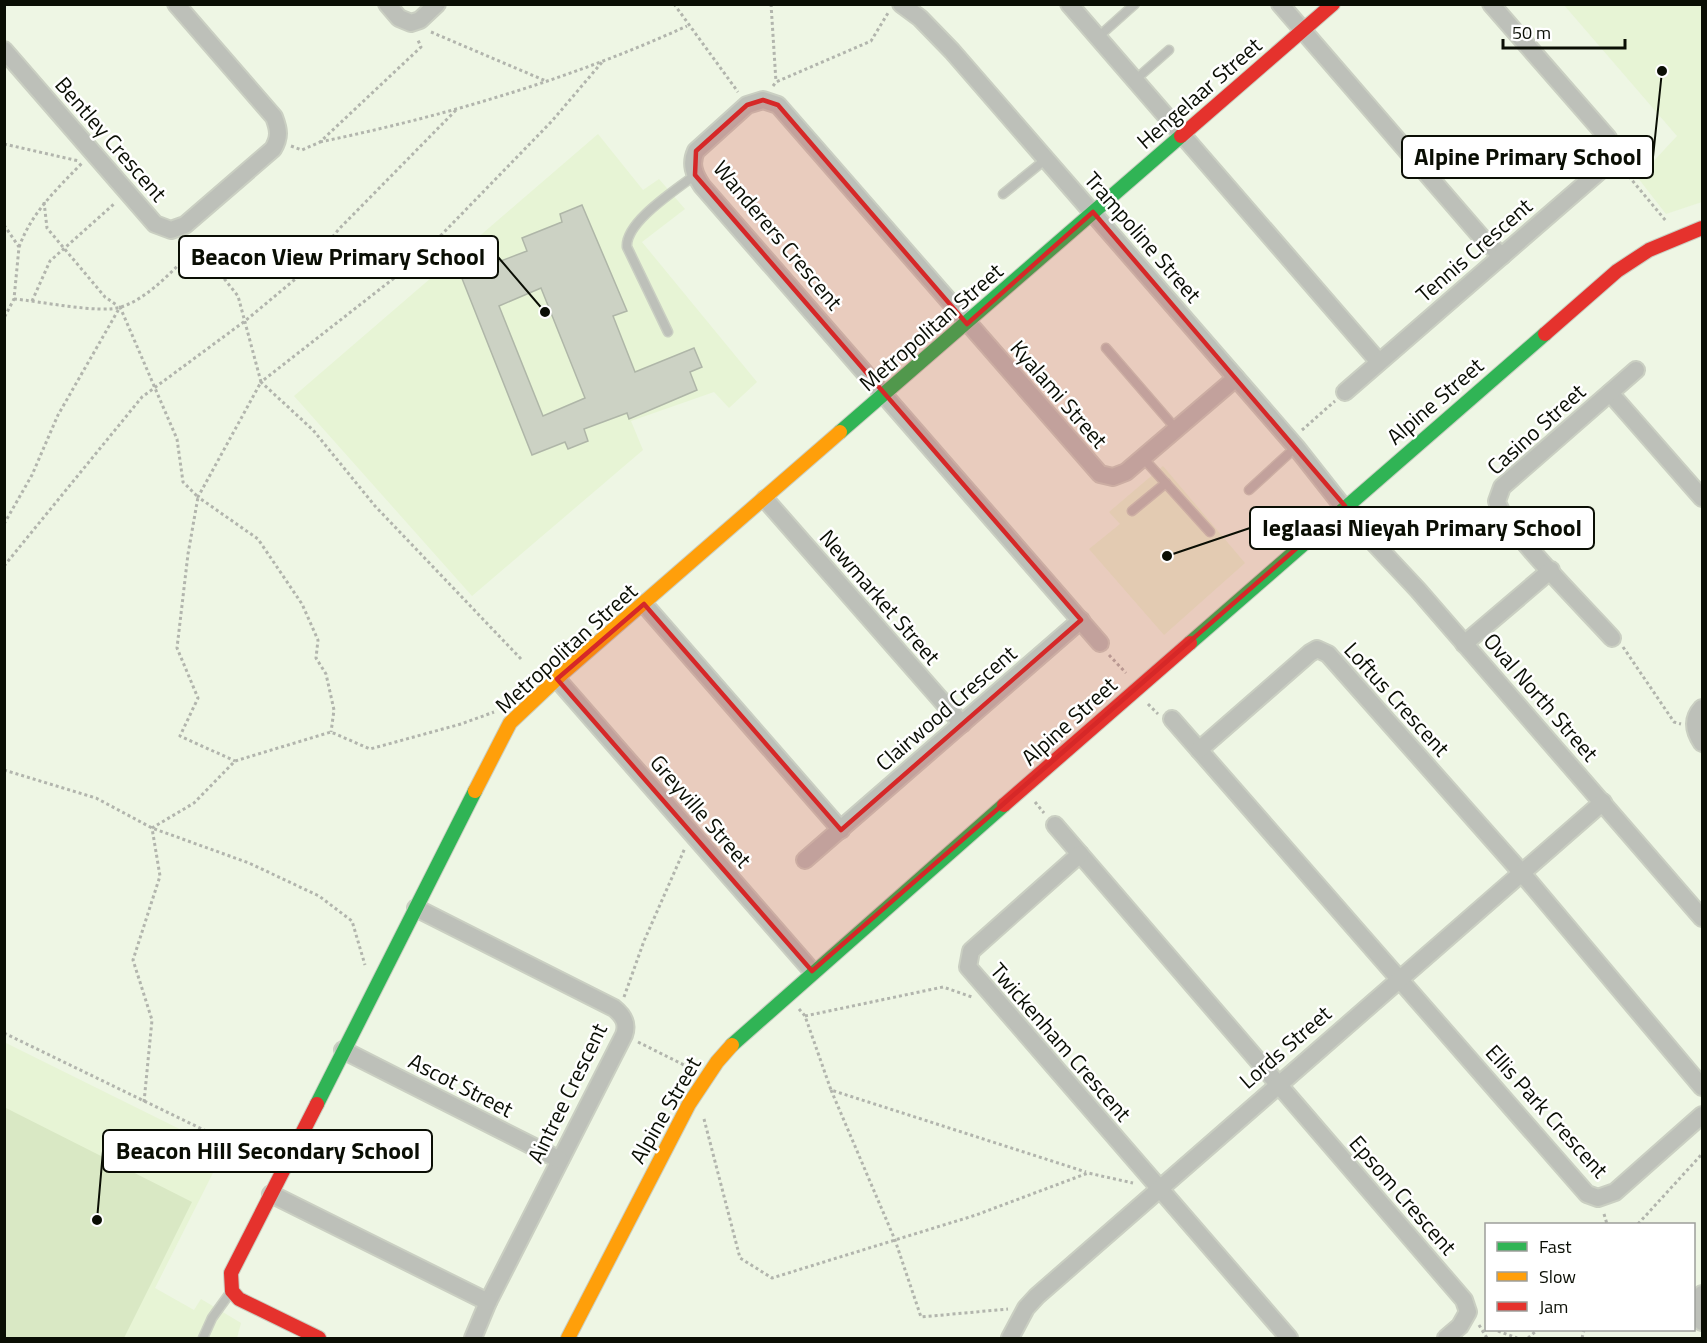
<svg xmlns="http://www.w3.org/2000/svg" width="1707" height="1343" viewBox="0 0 1707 1343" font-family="'Titillium Web',sans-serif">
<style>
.built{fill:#e7f4d5}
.green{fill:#d9e8c4}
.building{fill:#ccd2c4;stroke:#afb6a8;stroke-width:1.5;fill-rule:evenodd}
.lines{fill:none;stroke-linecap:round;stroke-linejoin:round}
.lane-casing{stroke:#cacfc2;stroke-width:11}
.street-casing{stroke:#cacfc2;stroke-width:20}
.fast-casing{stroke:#cacfc2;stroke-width:16}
.slow-casing{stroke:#cacfc2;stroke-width:16}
.jam-casing{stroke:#cacfc2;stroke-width:16}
.path{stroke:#b2b5ad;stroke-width:3;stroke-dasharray:3 3;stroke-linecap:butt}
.lane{stroke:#bdc0b9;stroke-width:8}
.street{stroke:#bdc0b9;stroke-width:16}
.fast{stroke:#30b455;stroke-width:14}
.slow{stroke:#ff9f0a;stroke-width:14}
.jam{stroke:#e5322d;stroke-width:14}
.marked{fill:#d62828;fill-opacity:0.2;stroke:#d62828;stroke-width:4.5;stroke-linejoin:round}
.labels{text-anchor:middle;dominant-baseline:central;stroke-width:5;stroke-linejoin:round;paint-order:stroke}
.street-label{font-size:22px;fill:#0a0e04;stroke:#fff}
.leader{fill:none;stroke:#0a0e04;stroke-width:2}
.callout-dot{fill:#0a0e04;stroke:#fff;stroke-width:2}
.callout{fill:#fff;stroke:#0a0e04;stroke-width:2}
.callout-label{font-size:24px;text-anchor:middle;font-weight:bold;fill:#0a0e04}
</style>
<rect width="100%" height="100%" fill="#eef6e4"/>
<g class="built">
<path d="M1564,5h138v197l-36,12 -28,-36 39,-42z"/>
<path d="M598,134l45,56 16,-11 26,30 -43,33 115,140 -28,26 -15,-16 -83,29 12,29 -171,146 -178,-200z"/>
<path d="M1163,466l82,97 -81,72 -75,-86 31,-25 -11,-12z"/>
<path d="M4,1042l220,109 -69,137 39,22 7,-11 40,24 -4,15h-232z"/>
</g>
<path class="green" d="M4,1107l188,95 -68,136h-119z"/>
<path class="building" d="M582,205l45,106 -14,5 22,56 59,-24 8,19 -12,5 7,18 -68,29 -2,-6 -43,16 4,12 -20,8 -3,-7 -33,13 -71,-179 66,-25 -5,-13 40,-16 -2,-8zM541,288l44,110 -42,18 -44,-110z"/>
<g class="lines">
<defs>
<g id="lane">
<path d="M1097,38l38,-34"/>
<path d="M1135,80l34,-30"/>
<path d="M1003,194l43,-35"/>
<path d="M668,332l-41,-85c-2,-25 49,-57 68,-72"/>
<path d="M1106,348l71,82"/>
<path d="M1143,458l67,74"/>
<path d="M1249,490l47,-43"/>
<path d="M1132,511l34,-28"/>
<path d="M203,1338l9,-20 18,-25"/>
</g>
<g id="street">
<path d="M387,4l12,14 12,5 9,-3 17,-16"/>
<path d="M901,4l19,14 32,33 344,396 63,80 59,63 284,328"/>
<path d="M1069,4l310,358"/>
<path d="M1280,4l203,235 19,17"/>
<path d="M4,50l151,174 16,6 14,-5 88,-76c7,-12 6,-19 1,-32l-98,-113"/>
<path d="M1345,392l256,-222 10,-15 -3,-17 -117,-134"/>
<path d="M1610,393l92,105"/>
<path d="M765,499l197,225"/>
<path d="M644,604l197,226"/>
<path d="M1612,638c-22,-25 -110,-112 -115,-137l5,-14 134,-117"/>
<path d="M1100,643l-398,-457c-8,-12 -12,-22 -6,-35l51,-46 16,-5 15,5 322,369 13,3 13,-5 110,-94"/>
<path d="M1464,644l87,-74"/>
<path d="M557,679l255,292"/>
<path d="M1702,708c-10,11 -8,23 0,35"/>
<path d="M1172,719l415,475 11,4 17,-6 87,-77"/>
<path d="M1199,750l111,-97 7,-4 11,5 193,218 181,215"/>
<path d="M1055,825l409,475 4,12 -8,14 -14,12"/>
<path d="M1080,854l-109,97 -3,16 321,371"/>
<path d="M805,860l276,-240"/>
<path d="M416,908l198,100c10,8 14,16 10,27l-136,267 -15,36"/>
<path d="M343,1050l217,110"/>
<path d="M271,1194l217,108"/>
<path d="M1702,1294c-8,9 -7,19 0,28"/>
<path d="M1010,1338l16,-30 11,-12 566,-494"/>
</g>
<g id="fast">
<path d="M840,432l341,-296"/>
<path d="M1190,643l355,-309"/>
<path d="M732,1045l272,-240"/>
<path d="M317,1104l158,-313"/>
</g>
<g id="slow">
<path d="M475,791l35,-68 54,-51 276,-240"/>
<path d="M568,1338l121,-234 28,-42 15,-17"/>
</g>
<g id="jam">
<path d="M1181,136l152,-132"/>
<path d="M1545,334l72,-63 32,-21 53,-22"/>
<path d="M1004,805l186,-162"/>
<path d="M317,1104l-86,169 1,18 7,8 80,39"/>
</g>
</defs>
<use href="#lane" class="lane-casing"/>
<use href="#street" class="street-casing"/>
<use href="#fast" class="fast-casing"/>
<use href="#slow" class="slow-casing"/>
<use href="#jam" class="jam-casing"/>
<g class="path">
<path d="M674,4l64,88"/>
<path d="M771,4l5,78"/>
<path d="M431,32l115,49"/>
<path d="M773,86l3,-4 95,-41 17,-28"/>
<path d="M320,142c125,-26 251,-63 367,-116"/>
<path d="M4,144l75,17"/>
<path d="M291,146l11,4 18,-8 101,-95 -4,-9"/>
<path d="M1621,167l45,54"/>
<path d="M44,202l3,26 58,69 13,9"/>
<path d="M4,225l15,22 -5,52 -10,19"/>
<path d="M198,246l40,50 23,86 -63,115 60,42 44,65 16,36 -2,18 10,16 8,36 -3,22"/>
<path d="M19,247c13,-35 37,-57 63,-84"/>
<path d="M14,299c25,2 86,15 107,8 29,-9 55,-41 77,-61l-6,-9"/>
<path d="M32,301l18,-40 65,-58"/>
<path d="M1302,430l33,-29"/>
<path d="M4,524l28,-49 26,-60 62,-108 57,132 6,43 15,15 -10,57 -11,94 21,50 -18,38 55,25"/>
<path d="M4,566l138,-169 103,-76 60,-50 34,-42 119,-121"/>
<path d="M1623,647l51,75 7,2"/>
<path d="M1109,655l17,18"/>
<path d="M521,659l-146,-153 -62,-76 -52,-48 155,-121 136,-140 51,-60"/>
<path d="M1148,704l10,10"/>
<path d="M4,770l92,28 56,30 97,35 70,33 33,25 13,44"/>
<path d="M1035,802l9,11"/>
<path d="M624,997l20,-56 41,-93"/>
<path d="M799,1009l6,7 26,74 255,82"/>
<path d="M805,1016l138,-29 29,10"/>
<path d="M4,1033l235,114 30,10"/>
<path d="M638,1042l52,26"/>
<path d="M831,1090l64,150 26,77 87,-8"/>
<path d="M144,1102l8,-82 -19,-60 27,-84 -8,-48 42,-25 41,-42 96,-29 39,17 91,-25 33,-12"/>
<path d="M704,1119l36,139 32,20 204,-63 112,-42 45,10"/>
<path d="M1604,1214l3,10"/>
<path d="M1638,1224l64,-70"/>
<path d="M1479,1325l8,13"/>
<path d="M1498,1331l19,7"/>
<path d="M1528,1338l9,-8"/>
<path d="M1582,1338l2,-8"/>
</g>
<use href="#lane" class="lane"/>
<use href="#street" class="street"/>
<use href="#fast" class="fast"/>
<use href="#slow" class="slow"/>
<use href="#jam" class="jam"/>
</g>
<path class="marked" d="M763,100l15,5 189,219 126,-112 252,294 -533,465 -255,-292 87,-75 197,226 240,-210 -386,-445 1,-24 51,-46z"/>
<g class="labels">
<g class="street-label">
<text transform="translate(1199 93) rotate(-41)">Hengelaar Street</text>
<text transform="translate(111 139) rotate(49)">Bentley Crescent</text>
<text transform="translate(778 235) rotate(50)">Wanderers Crescent</text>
<text transform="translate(1143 237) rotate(49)">Trampoline Street</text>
<text transform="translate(1474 250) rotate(-41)">Tennis Crescent</text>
<text transform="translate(931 327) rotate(-41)">Metropolitan Street</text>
<text transform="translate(1059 394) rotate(49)">Kyalami Street</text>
<text transform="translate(1435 401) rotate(-41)">Alpine Street</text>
<text transform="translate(1536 429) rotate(-42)">Casino Street</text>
<text transform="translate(880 597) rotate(49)">Newmarket Street</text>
<text transform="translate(566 648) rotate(-42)">Metropolitan Street</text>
<text transform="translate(1541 697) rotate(49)">Oval North Street</text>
<text transform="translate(1397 699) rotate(48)">Loftus Crescent</text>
<text transform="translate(946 708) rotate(-41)">Clairwood Crescent</text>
<text transform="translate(1069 721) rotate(-42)">Alpine Street</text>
<text transform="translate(701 811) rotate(49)">Greyville Street</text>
<text transform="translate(1061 1042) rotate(49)">Twickenham Crescent</text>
<text transform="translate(1285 1047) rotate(-41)">Lords Street</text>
<text transform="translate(461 1085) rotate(27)">Ascot Street</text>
<text transform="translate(567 1093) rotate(-64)">Aintree Crescent</text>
<text transform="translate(665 1110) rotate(-60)">Alpine Street</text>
<text transform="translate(1547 1111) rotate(48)">Ellis Park Crescent</text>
<text transform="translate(1403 1195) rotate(49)">Epsom Crescent</text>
</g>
</g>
<path class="leader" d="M1662 71L1653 157M545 312L498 257M1167 556L1250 528M97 1220L103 1151"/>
<g class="callout-dot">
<circle cx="1662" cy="71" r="6"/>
<circle cx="545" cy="312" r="6"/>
<circle cx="1167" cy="556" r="6"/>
<circle cx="97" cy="1220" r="6"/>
</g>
<g class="callout">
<rect x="1402" y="136" width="251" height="42" rx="6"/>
<rect x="179" y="236" width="319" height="42" rx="6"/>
<rect x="1250" y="507" width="344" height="42" rx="6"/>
<rect x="103" y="1130" width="329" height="42" rx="6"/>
</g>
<g class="callout-label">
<text x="1528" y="165">Alpine Primary School</text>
<text x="338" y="265">Beacon View Primary School</text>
<text x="1422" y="536">Ieglaasi Nieyah Primary School</text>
<text x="268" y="1159">Beacon Hill Secondary School</text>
</g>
<rect width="1707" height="1343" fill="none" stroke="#0a0e04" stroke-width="12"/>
<rect x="1485" y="1223" width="210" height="108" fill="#ffffff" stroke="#9d9f9b" stroke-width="1.5"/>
<rect x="1497" y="1242" width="30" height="9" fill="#30b455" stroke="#9d9f9b" stroke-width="1.5"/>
<text x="1539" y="1253" font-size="18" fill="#0a0e04">Fast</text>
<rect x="1497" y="1272" width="30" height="9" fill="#ff9f0a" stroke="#9d9f9b" stroke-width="1.5"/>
<text x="1539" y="1283" font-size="18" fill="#0a0e04">Slow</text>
<rect x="1497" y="1302" width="30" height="9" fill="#e5322d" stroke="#9d9f9b" stroke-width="1.5"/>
<text x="1539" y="1313" font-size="18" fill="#0a0e04">Jam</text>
<path d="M1503 39v9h122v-9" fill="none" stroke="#0a0e04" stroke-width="3"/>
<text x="1512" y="39" font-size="18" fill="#0a0e04" stroke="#ffffff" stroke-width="4.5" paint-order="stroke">50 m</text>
</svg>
